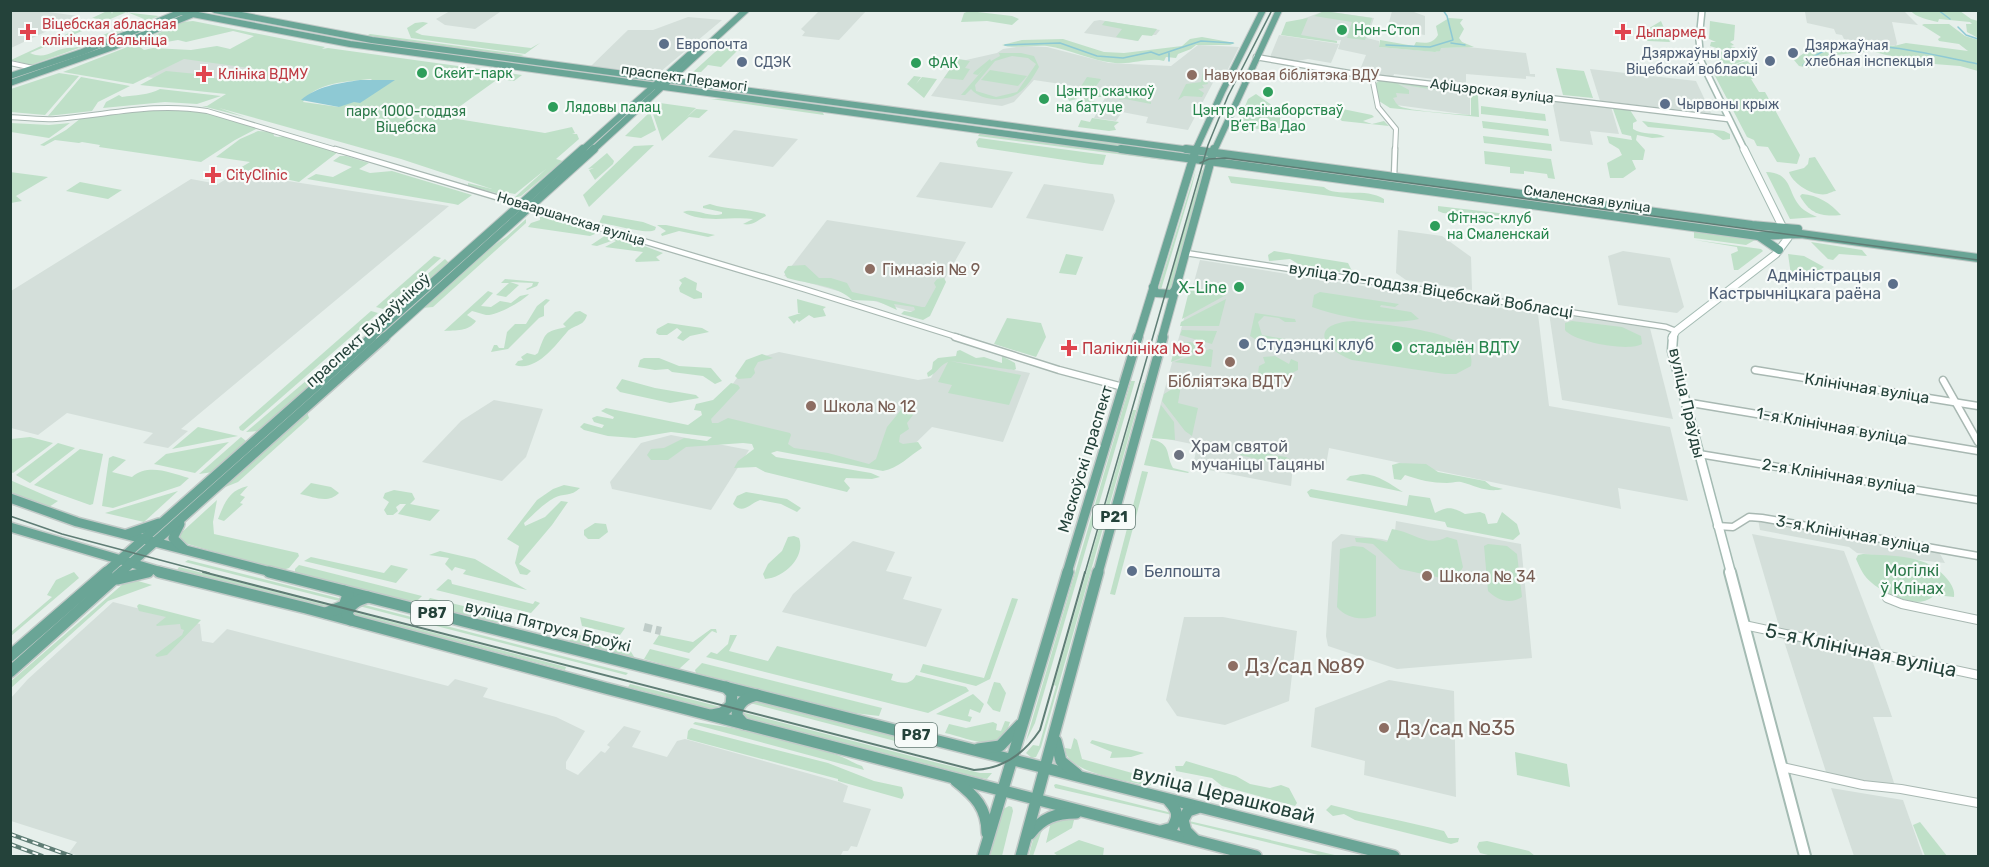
<svg xmlns="http://www.w3.org/2000/svg" width="1989" height="867" viewBox="0 0 1989 867" font-family="Rubik,sans-serif">
<style>
.built{fill:#d4dfda}
.green{fill:#bfe0c8;fill-rule:evenodd}
.water{fill:#8ec9d4}
.lines{fill:none;stroke-linecap:round;stroke-linejoin:round}
.stream{stroke:#8ec9d4;stroke-width:1.5}
.minor-tunnel{stroke:#bfccc8;stroke-width:8;stroke-dasharray:8 4;stroke-linecap:butt}
.minor-far3-casing{stroke:#a8b8b2;stroke-width:6}
.minor-far2-casing{stroke:#a8b8b2;stroke-width:7}
.minor-far1-casing{stroke:#a8b8b2;stroke-width:9}
.minor-casing{stroke:#a8b8b2;stroke-width:10}
.tertiary-casing{stroke:#a8b8b2;stroke-width:7}
.secondary-far3-casing{stroke:#a4bbb3;stroke-width:8}
.secondary-far2-casing{stroke:#a4bbb3;stroke-width:9}
.secondary-far1-casing{stroke:#a4bbb3;stroke-width:11}
.secondary-casing{stroke:#a4bbb3;stroke-width:14}
.primary-far3-casing{stroke:#c2cac8;stroke-width:8}
.primary-far2-casing{stroke:#c2cac8;stroke-width:10}
.primary-far1-casing{stroke:#c2cac8;stroke-width:12}
.primary-casing{stroke:#c2cac8;stroke-width:14}
.minor-far3{stroke:#fff;stroke-width:4}
.minor-far2{stroke:#fff;stroke-width:4.5}
.minor-far1{stroke:#fff;stroke-width:6}
.minor{stroke:#fff;stroke-width:8}
.tertiary{stroke:#fff;stroke-width:4.5}
.secondary-far3{stroke:#fff;stroke-width:5}
.secondary-far2{stroke:#fff;stroke-width:7}
.secondary-far1{stroke:#fff;stroke-width:8}
.secondary{stroke:#fff;stroke-width:10}
.primary-far3{stroke:#6aa596;stroke-width:6}
.primary-far2{stroke:#6aa596;stroke-width:8}
.primary-far1{stroke:#6aa596;stroke-width:9}
.primary{stroke:#6aa596;stroke-width:11}
.tram-far1{stroke:#5f7d75;stroke-width:1.5}
.tram{stroke:#5f7d75;stroke-width:2}
.rail-casing{stroke:#5f7d75;stroke-width:4.5}
.rail{stroke:#f7fbf9;stroke-width:2;stroke-dasharray:6;stroke-linecap:butt}
.leisure-dot{fill:#2e9e5b;stroke:#f7fbf9;stroke-width:2}
.health-dot{fill:#e0444e;stroke:#f7fbf9;stroke-width:2}
.service-dot{fill:#5c6f8a;stroke:#f7fbf9;stroke-width:2}
.education-dot{fill:#8d6e63;stroke:#f7fbf9;stroke-width:2}
.worship-dot{fill:#6b7280;stroke:#f7fbf9;stroke-width:2}
.labels{text-anchor:middle;dominant-baseline:central;stroke-width:4.5;stroke-linejoin:round;paint-order:stroke}
.far-health-label{font-size:14px;fill:#be3a42;stroke:#f7fbf9;text-anchor:start}
.far-leisure-label{font-size:14px;fill:#27864d;stroke:#f7fbf9;text-anchor:start}
.far-service-label{font-size:14px;fill:#4e5e75;stroke:#f7fbf9;text-anchor:start}
.far-education-label{font-size:14px;fill:#785e54;stroke:#f7fbf9;text-anchor:start}
.far-street-label{font-size:14px;fill:#24423a;stroke:#f7fbf9}
.far-park-label{font-size:14px;fill:#2d7a4b;stroke:#f7fbf9}
.shield{fill:#f7fbf9;stroke:#637a73;stroke-width:1.5}
.shield-label{font-size:15px;font-weight:bold;fill:#24423a}
.education-label{font-size:16px;fill:#785e54;stroke:#f7fbf9;text-anchor:start}
.service-label{font-size:16px;fill:#4e5e75;stroke:#f7fbf9;text-anchor:start}
.leisure-label{font-size:16px;fill:#27864d;stroke:#f7fbf9;text-anchor:end}
.street-label{font-size:16px;fill:#24423a;stroke:#f7fbf9}
.health-label{font-size:16px;fill:#be3a42;stroke:#f7fbf9;text-anchor:start}
.worship-label{font-size:16px;fill:#5b616d;stroke:#f7fbf9;text-anchor:start}
.park-label{font-size:16px;fill:#2d7a4b;stroke:#f7fbf9}
.near-street-label{font-size:20px;fill:#24423a;stroke:#f7fbf9}
.near-education-label{font-size:20px;fill:#785e54;stroke:#f7fbf9;text-anchor:start}
</style>
<rect width="100%" height="100%" fill="#e6efeb"/>
<g class="built">
<path d="M489,10l11,2 -25,17 -30,-4 -9,-6 14,-8z"/>
<path d="M820,10h40l6,1 -27,29 -37,-4 3,-4 -4,-3z"/>
<path d="M1893,10l12,2 13,13 -26,-3 5,21 -1,3 -52,-7 -2,-4 -6,-1 -2,-5 -27,-6 -2,-11 -7,-1z"/>
<path d="M10,11h30l39,5 -68,32z"/>
<path d="M1324,11l50,7 -7,20 12,3v6l58,5 3,-4 28,-1 58,6 4,21h5v3l-9,-1v3l-60,-5v9l-72,-9 -1,4 -17,-2 -17,-4 7,-17 -28,-6 3,-9 -9,1 -47,-7 15,-14z"/>
<path d="M1392,11h19l14,5v19l-38,-5z"/>
<path d="M688,17l34,3 -62,52 -70,-5 38,-37h25z"/>
<path d="M1100,20l60,10 -4,5h-14l-4,6 -54,-8 10,-12z"/>
<path d="M1279,35l60,9 -8,19 -23,-4 -11,2 -27,-4z"/>
<path d="M1198,45l41,2 -13,26 -21,-3 13,3 -30,57 -42,-7 2,-6 -26,-5 -6,9 -22,-3 12,-22 -32,-10 -40,-6 -20,22 -12,4 -71,-10 26,-37 9,1 31,-7 6,-4 19,-3 25,1 62,16 62,3z"/>
<path d="M186,57l79,11 -38,21 -80,-12z"/>
<path d="M1590,69l106,12 15,32 -111,-12z"/>
<path d="M1392,82l78,9v24l-81,-11z"/>
<path d="M1552,100l59,7 8,27 -29,-3 3,14 -33,-4z"/>
<path d="M734,130l64,9 -25,28 -65,-10z"/>
<path d="M940,162l73,10 -21,36 -76,-11z"/>
<path d="M236,173l213,33 -268,223 7,2 -20,17 -25,-5 10,-10 -86,-20 -29,22 -27,-7v-137l180,-112 27,5z"/>
<path d="M1044,184l69,10 2,7 -12,30 -77,-13z"/>
<path d="M827,220l139,22 -42,73 -140,-39z"/>
<path d="M1398,230l44,6 29,21 1,33 -66,-10 -10,-7z"/>
<path d="M1623,251l47,7 14,49 -7,6 -59,-8 -10,-49z"/>
<path d="M1200,260l338,54 11,92 121,21 18,74 -70,-13 3,21 -292,-61 -4,23 -32,-6 -2,21 -98,-19 4,-22 -45,-9z"/>
<path d="M1549,313l101,15 23,91 -111,-19z"/>
<path d="M779,352l139,28 13,-2 9,-17 14,-3 76,15 -27,69 -71,-15 -43,42 -191,-37 52,-72z"/>
<path d="M494,400l49,9 -17,48 -24,24 -80,-19 39,-41z"/>
<path d="M671,435l78,15 -38,60 -99,-21 -2,-7 31,-39z"/>
<path d="M1758,519l180,31 7,13 -88,-10 -8,-6 -89,-17z"/>
<path d="M1396,521l125,23 11,114 -135,11 -69,-23 -2,-10 6,-94 9,-8 41,5 12,3z"/>
<path d="M1752,534l92,17 39,102 -102,-20z"/>
<path d="M853,541l42,11 -9,19 26,6 -9,22 39,10 -16,38 -144,-35 11,-18z"/>
<path d="M113,602l87,22 2,17 11,2 14,-14 221,57 7,-7 33,9 -5,9 73,20 29,14 -19,31v7l12,6 23,-24 4,2 5,-6 -3,-2 17,-19 17,5 -9,16 35,10 10,-16 8,-2 154,43 9,4 -5,16 28,7 -14,38 -6,-1 -3,5h-5l-2,4 4,1h-766l-10,-3 8,-11 -66,-21v-123l17,-19z"/>
<path d="M1184,617h39l74,14 -8,70 -64,24 -48,-9 -11,-16z"/>
<path d="M1783,638l88,19 21,60h-19l22,69 -27,-1 -41,-10z"/>
<path d="M1389,680l65,11 2,106 -92,-22 1,-14 -54,-14 4,-39z"/>
<path d="M1831,788l72,12 20,56h-69z"/>
</g>
<g class="green">
<path d="M107,11h4l1,3 1,-3 46,5 -64,26 -5,-2 54,-21 -17,-7 -97,41c16,7 22,-3 37,-5 8,0 15,-2 23,-4l-59,21 -20,-5 88,-41 -7,-1z"/>
<path d="M969,11l43,5 7,3 -7,6 -25,-4 -26,1 3,-9z"/>
<path d="M1324,11l48,7 -7,22 -18,-2 5,-16 -38,-6z"/>
<path d="M1911,11h49l11,8 7,2v17l-11,-6 -1,-8h6l-2,-2 -31,-3 -1,3c-9,-2 -23,-5 -27,-11z"/>
<path d="M1308,18l-7,17 36,6v2l-56,-8 5,-13z"/>
<path d="M1449,18l14,1 -3,4 4,6 -5,9 3,4 12,5 -33,1 -1,3 -5,1 -56,-5 1,-7 34,6 2,-4c8,1 16,3 22,-7l-2,-9z"/>
<path d="M193,21l132,26 -3,2 6,-1 194,27 -8,6 -16,-2 -53,38 100,16 27,-6 3,6 -3,1h5l2,5 -23,20 7,2 -42,35 -7,2 32,-29 -31,25 -17,-3 14,6 -44,-11v-3l24,6 -91,-30 -182,-51 26,9 -43,-11h5l19,-12 -86,-9 26,-14 31,3 -5,3 6,1 4,-2 30,5 5,-6 13,1 5,-3 -7,-2 1,-3 -65,-9 -51,25 -70,-12 72,-28h3l-6,4 8,-1 4,3 9,-2 38,2 26,-4 13,3 24,-13 -21,-5 -47,11 -8,-2 -23,4 -16,-2 40,-18 -43,17 46,-19zM372,79l-33,28 -36,-5c12,-20 47,-21 69,-23z"/>
<path d="M1105,21l52,8 -5,7 -10,-1 -4,6 -22,-4 6,-8 -20,-4z"/>
<path d="M1661,21l9,21 -22,-1 -7,-5 21,1 -1,-2 -20,-2z"/>
<path d="M1710,21l25,4 -1,15 -4,2 4,3 -4,1 6,2 3,7 -29,-9 1,-4h5l-7,-3z"/>
<path d="M423,22l5,1 -13,9 7,3 109,13 9,-5 -15,11 -114,-16 -4,-10 8,-5z"/>
<path d="M1924,24h25l16,12 13,4v31l-18,-5 -26,-2 -8,-5 -36,-3 -19,-5 -53,6 2,6h-5l-6,5 -10,-2 -5,-6 13,-9 18,-6v-2l-15,-1 -5,-3 35,4 3,-3 51,6 12,-3 62,8 -9,-7 -20,-3 -1,-2 3,-2 -19,-12z"/>
<path d="M370,34l154,21 -6,2 -154,-20z"/>
<path d="M1202,37l33,6 -5,2h-34l-5,4 -13,5 -2,4 -10,-1 -2,4c-15,-4 -32,4 -49,2 -23,-2 -45,-14 -68,-17 -12,-1 -37,3 -45,-1l20,-5 41,-1 41,13 20,1 58,-7 8,-7z"/>
<path d="M726,42l20,5 -4,4 -4,-1 -17,17 -13,-2 -7,7h-8z"/>
<path d="M1711,49l28,7 -1,3 7,1 -15,6 17,-5 6,5 -25,3 -6,-8 -11,-2 -3,-6z"/>
<path d="M999,53h22l13,3 5,11c-5,9 -13,22 -22,27 -13,8 -36,7 -46,-5l-6,6h-4l27,-31 -10,11 -5,-1 1,-2 16,-13 1,2 9,-5zM1012,56l16,2 8,6 -19,28 -21,5 -20,-6 -1,-6 20,-24z"/>
<path d="M957,59l13,2 -5,7 5,1 -7,11 -19,-2z"/>
<path d="M1556,68l28,3 9,27 -30,-3z"/>
<path d="M990,70l37,6 -9,10 -37,-6z"/>
<path d="M1203,71l13,2 -7,2v3l-3,1 2,5 -6,1 2,3 -6,1 6,4 -2,4 -18,-1 -6,4 8,-16 15,-2z"/>
<path d="M1718,71c12,2 28,-2 37,7l-4,1 8,13h6l35,63 -3,9 -20,-2 -9,-15 -11,-1 -3,-6 -7,-3 -34,-65z"/>
<path d="M59,73l20,3 -34,39 -34,-3v-23z"/>
<path d="M914,76l7,1 -5,7 6,-7 15,2 -13,19 -17,-14z"/>
<path d="M81,77l49,9 -32,16 -6,9 -44,5z"/>
<path d="M1087,77l14,2 -9,13 2,2 11,-6 3,5 25,2 18,7v2l-26,-5 -6,1v-3h-22l-9,3 9,2 -8,2 -6,-2 2,-7 -6,-2 -6,2 4,4 -8,2 -1,-3 6,-7 12,-1 -6,-2z"/>
<path d="M1379,81h18l48,7 -2,1 5,3 -50,-8 11,6v4l-13,-1 1,4 -4,1c2,3 3,6 6,8 9,5 58,8 72,9v-24l11,2 2,2 -6,1 1,21 -89,-9 -11,-7 -4,-17z"/>
<path d="M160,89l61,7 -24,8 -32,-2 -62,6 3,-6 13,-7 3,2c13,-2 27,-2 38,-8z"/>
<path d="M1256,94l24,17v17h-13l-1,2 -29,-4 11,-27z"/>
<path d="M711,99h24l87,12 2,4z"/>
<path d="M660,103l36,5 -10,10 10,-9 12,1 -9,8 -10,-1 -27,24 -10,-30z"/>
<path d="M1318,104l54,11 2,2 -11,4 9,3 12,-3 5,5 -47,-5 -7,-7 5,-1 -1,-3 -20,-1 -7,-4z"/>
<path d="M1481,106l64,8 1,7 -65,-7z"/>
<path d="M185,108l31,6 39,13 1,2 -21,11 -34,22 -102,-15 1,-2 -18,-3 -3,1 -24,-3 -11,6 -4,-1 26,-15 15,-12 24,-5z"/>
<path d="M1617,108l13,2 7,11 -4,2v6c10,7 22,2 32,8l-13,1 -15,-3 -1,5 9,10 -2,10h-11l4,9 -13,9h-13l-3,-15 15,-8 -3,-6 -10,-6 -2,-7 25,4 -1,-4 -9,-2 -9,-25z"/>
<path d="M650,112l6,18 -15,8 -16,-2z"/>
<path d="M1092,118l27,4 -5,4 2,4 -7,1 -31,-4 3,-7 9,2z"/>
<path d="M1482,121l66,8 1,7 -66,-8z"/>
<path d="M1642,121l82,10 6,3v5l-7,1 -10,-7 -65,-6z"/>
<path d="M11,123l38,2 21,-2 -21,15 -38,-6z"/>
<path d="M258,131l15,1 1,4 4,1 6,-1 54,16 -39,30 -18,-4 2,-2 -42,-6 -1,-2 10,-6 -34,-5 24,-18z"/>
<path d="M1034,131l144,19 -2,4 -142,-19 -2,-3z"/>
<path d="M980,133l138,18 53,10 -193,-25z"/>
<path d="M1483,136l68,8 1,7 -68,-8z"/>
<path d="M979,138l127,17 -3,10 -12,-1 -113,-17 -2,-5z"/>
<path d="M654,145l-65,62 -6,-12 51,-49z"/>
<path d="M1484,151l67,8 4,20 -7,-1 -1,-4 -23,-3v3l-14,-1v-6l-25,-3z"/>
<path d="M607,153l7,8 -1,3 -18,16 -6,-10 5,-2 -6,1z"/>
<path d="M340,156h6l23,7 -10,6 11,4 22,-2 80,24 -14,10 -4,-1 -147,-25 9,-5 17,3 19,-10 -19,-6z"/>
<path d="M1815,157l21,34c-3,0 -6,2 -9,3 -14,3 -35,-11 -38,-22l15,-4 4,-4 1,-6z"/>
<path d="M1196,169l-4,17 -32,107 -2,-3z"/>
<path d="M1202,170l2,1 -34,121 -5,2z"/>
<path d="M10,172l38,5 -32,19 6,5 -11,2z"/>
<path d="M1766,172c29,1 20,24 38,38 4,3 9,5 13,7l-27,2z"/>
<path d="M1228,176l96,11c11,11 42,0 60,12v4l-153,-20z"/>
<path d="M80,182l42,8 -14,9 -42,-8z"/>
<path d="M1802,194c16,1 28,9 39,21 -20,2 -31,-1 -41,-19z"/>
<path d="M710,204c18,6 36,4 55,10l1,2c-8,4 -13,10 -23,8l10,-5c-22,-3 -49,5 -70,-7 11,-5 26,6 39,2v-2l-19,-4v-2z"/>
<path d="M1438,206l86,10 6,2 1,5 -88,-10 -5,-2z"/>
<path d="M544,214l45,14 6,6 -5,2 -62,-9 3,-4 9,-3v-5z"/>
<path d="M603,215l40,7 13,5 -1,3c-9,5 -41,-6 -56,-7z"/>
<path d="M526,219v4l-93,84 -11,1 69,-61 15,-10z"/>
<path d="M657,225h9l49,10 -7,2 -29,-6 -17,5 -1,-2 5,-3z"/>
<path d="M1694,230l61,9v1l-9,5 -52,-7z"/>
<path d="M609,233l54,20 -7,4 4,4 -24,1 -1,-2 8,-8 -38,-5 11,-6 -2,-1 -17,6 -6,-1z"/>
<path d="M1695,240l66,9 2,2 -25,19h-4l-3,-16 7,-3 -1,-4z"/>
<path d="M1811,242l51,8 5,6 -28,-2 -6,6 -5,-1z"/>
<path d="M1274,251l74,12 4,8 -1,3 -51,-9 -10,-6 -21,2 -1,-6z"/>
<path d="M1066,254l17,3 -7,18 -17,-2z"/>
<path d="M1788,254l16,2 20,11 -10,7 -23,1z"/>
<path d="M434,256l7,2 -58,51 -7,-2z"/>
<path d="M445,259l4,4 -49,44 -6,3 -6,-2z"/>
<path d="M805,265l14,13h12l16,5 5,9 70,15h3l11,-20 -2,-4 3,-4 7,-1 2,4 -16,34 -7,4 -22,-6 3,-3 7,1 4,-2 -1,-3 -20,-3 3,6 -20,-9 -25,-1c-14,-15 -45,-16 -65,-22l-3,-6 4,-6z"/>
<path d="M685,277l12,6 -1,7 6,3v5l-8,1 -14,-7 -1,-4 3,-5 -3,-3z"/>
<path d="M505,279l34,3 -2,4 -10,4 -1,-1 6,-3 1,-3 -23,-1 9,3 -13,12 -10,-2 13,-12h-8z"/>
<path d="M1190,287l34,5 2,3 -44,24z"/>
<path d="M488,291l5,2 -12,13 10,1 9,-6 11,2 9,-7 9,-2c-6,7 -33,22 -43,21 -5,-1 -9,-3 -14,-4l-5,4 9,6c-8,11 -20,9 -32,10z"/>
<path d="M1320,292l79,12 -4,3 -14,-2 -1,2 31,5 8,7c-31,7 -76,-1 -107,-12l2,-12z"/>
<path d="M546,299l4,1 -6,6v10l-5,2 -31,31 -17,3 3,-7h3l2,3h5l3,-16 8,-8h11l11,-18z"/>
<path d="M797,299l29,8 -3,2 3,7 -12,2 -5,-3 -10,7 -2,-2 -3,4 -6,-7 13,-4h-3z"/>
<path d="M1226,299l-7,27h-39l1,-4z"/>
<path d="M371,311l7,2 -135,118 -3,-1 -1,-3z"/>
<path d="M580,311l7,4c-3,12 -13,9 -20,17 -12,14 -31,40 -52,33l3,-4 5,-1 -2,-3 6,-4 8,2 3,-2c8,-21 6,-21 28,-26l-3,-3 12,-12z"/>
<path d="M1255,313l40,6 1,3h-11l-6,-4 -15,-2 -6,6 4,13 23,4 7,3 -4,3 -33,-6 -5,-3z"/>
<path d="M1007,318l34,5 5,14 -10,20 -42,-13z"/>
<path d="M1354,321c24,4 128,8 117,45l-15,8h-11l-93,-14c-33,-13 -41,-37 2,-39z"/>
<path d="M1572,321l50,6 19,9 1,8c-13,8 -68,-2 -77,-14v-7z"/>
<path d="M668,323l34,5 7,4 -19,4 -7,5 -6,-3 5,-6 -5,-4 -10,7h-8l-3,-2 1,-4z"/>
<path d="M1182,330l35,1 -5,13 -32,-9z"/>
<path d="M1190,342l16,5 -35,15 5,-19z"/>
<path d="M1210,349l3,1 -2,17 -37,-5z"/>
<path d="M960,350l16,8 8,-1 18,6v-7l13,7 1,6 -2,1 -64,-9 71,14 -12,30 -61,-12 4,-8 -14,-3 10,-20c-9,3 -11,12 -20,15l-1,-4 5,-4 1,-7 5,-4 18,-2 1,-5z"/>
<path d="M762,354l11,4 -15,4 -4,7 1,4 -4,5 -13,1 -3,-3 11,-16z"/>
<path d="M1275,356l14,8 2,-5 7,3v8l-8,4 5,4 -4,3 -43,-7 10,-1 1,-7 6,-3 -2,-6z"/>
<path d="M644,358h15l20,8 32,2 11,13 -7,3 -12,-8 -31,-4 -4,-3 -13,1 -17,-3 2,-7z"/>
<path d="M335,363l-76,68 -13,1 75,-64z"/>
<path d="M622,379l33,9 41,7 3,3 -29,5 -50,-11 -4,-4z"/>
<path d="M1187,380l11,2v4l-17,-1 -3,18 20,5 -6,28 -7,-5 -23,-30 2,-7z"/>
<path d="M1131,381h4l-100,342 -9,18z"/>
<path d="M731,383l7,2 2,3 -29,31 1,4h6l10,-5 62,15 1,2 -3,9 6,4 34,5 41,11 7,-5 11,-32 18,-22 5,1 3,9 -6,8 2,6 -9,6 -1,7 4,2 15,-2 4,6c-13,8 -23,20 -39,23l-106,-20 -6,2 5,4 95,16 9,4 -8,2 -26,-1 -2,3 6,7 -3,4 -82,-20 -9,-5 -22,1 4,-7 16,-12 -2,-5 -9,-1 -57,4 -18,13h-17l-4,-5 4,-6 13,-1 20,-10 23,3 5,-4 -41,-5 -36,6 -27,-2 -24,-6 -4,-3 4,-4 18,5 2,-3 -10,-3 -2,-4 5,-2 16,3 1,-2 -13,-6 5,-3 82,17 14,-10 -1,-4 -7,-1 2,-6 17,-4z"/>
<path d="M1143,383h1l-103,364 -5,10 -4,1 -6,-5 7,-8 6,1 17,-60 -2,-1 79,-275h3z"/>
<path d="M1161,405l13,17 1,18 -23,-2z"/>
<path d="M307,412l2,6 -71,64 -15,6 11,-13z"/>
<path d="M198,427l40,9 -66,13z"/>
<path d="M30,437l23,6 -40,30 -2,-1v-33z"/>
<path d="M241,437l5,4 -3,4 -30,27 -14,2z"/>
<path d="M1151,439c21,5 14,14 22,29l16,4 -1,1 -44,-8z"/>
<path d="M229,442l-34,31 -41,-9 12,-10z"/>
<path d="M58,443l17,5 -45,35 -14,-8z"/>
<path d="M80,449l23,5 -10,50 -3,1 -56,-20z"/>
<path d="M1252,451l34,6 5,3v5l-1,2 -50,-12v-2l10,1z"/>
<path d="M113,456l13,4 -14,12 20,5c17,-14 38,-4 57,1l-9,8 -67,22 -11,-2 7,-48z"/>
<path d="M1399,463l27,1 12,8 47,9 6,5 12,3c-16,4 -27,-3 -42,-7 -5,-1 -9,1 -14,1 -15,0 -28,-3 -42,-8l-4,5 -7,-1 -2,-14z"/>
<path d="M1142,471l6,1 -33,123 -5,-1z"/>
<path d="M1363,474c16,1 27,10 40,18l-57,-12 4,-4z"/>
<path d="M10,480l48,21 -9,6 -33,-12 -5,-3z"/>
<path d="M311,483l20,4 8,6c-11,11 -25,4 -39,1z"/>
<path d="M564,485l16,3c-9,9 -17,5 -26,10 -11,6 -21,17 -30,25l1,3 20,-9 16,-16 7,1 -16,23 -33,39 12,7 -4,4 -7,-1 -5,-11 4,-17 -12,-7 30,-39 16,-11z"/>
<path d="M248,486l-8,9 5,2 -5,6 3,1 -19,17 -6,-2c7,-17 11,-29 30,-33z"/>
<path d="M1311,489l96,17 2,-11 21,3 5,15c12,-7 18,-6 30,1l15,-2 5,2 3,10 9,-1 5,-11 15,12 3,10 -7,6 -66,-13 -2,-5 -135,-25 -3,-5z"/>
<path d="M394,490l18,3 3,6 -5,5 30,6 -10,11 -32,-7 8,-10h-6l-4,3 2,4 -5,4h-6l-3,-5 5,-8 -6,-4 2,-5z"/>
<path d="M178,491l-34,31 -39,-9z"/>
<path d="M746,492l41,7 14,9 -4,4 -16,-8 -21,-4c-11,4 -17,15 -27,4l4,-8z"/>
<path d="M217,500l-4,22 1,12 84,19 1,3 -10,12 -9,3 -99,-29 -5,-10 5,1z"/>
<path d="M595,523l11,1 2,8 -9,7h-11l-4,-4v-5z"/>
<path d="M1392,529c22,3 35,19 55,8l10,3 6,27 -8,14 -55,-12 -27,-25 -17,-2 -1,-4h16l16,4z"/>
<path d="M794,536l5,2c7,19 -15,40 -34,41l-2,-5 5,-10 14,-13 6,-14z"/>
<path d="M1488,544l19,2 10,8 5,43c-12,8 -25,3 -34,-6l-4,-45z"/>
<path d="M1353,546l10,1 13,9v60c-14,5 -30,2 -39,-9l3,-58z"/>
<path d="M440,551l35,8 52,31 -64,-16 3,-4 -11,-3 -3,4 -7,-7 4,-6 -20,-3z"/>
<path d="M1863,554c30,2 66,0 85,26 4,5 7,11 6,17l-19,-2c-3,2 -5,4 -8,5 -13,7 -45,-8 -55,-17 -8,-6 -12,-15 -16,-24l2,-4z"/>
<path d="M311,557l73,16 7,-8 17,4 -12,14 -92,-22z"/>
<path d="M188,560l154,39 1,3 -158,-40z"/>
<path d="M299,565l123,31 -8,8 -119,-29v-6z"/>
<path d="M179,567l159,41 -4,2 -157,-40z"/>
<path d="M74,572l5,6 -68,58v-4l41,-35 -5,-2 9,-15z"/>
<path d="M142,577l-4,4 14,4 -44,16 -97,87 -1,-6 113,-98z"/>
<path d="M448,579l3,1 1,4 81,20 2,-3 5,2 -9,10 -95,-23z"/>
<path d="M430,598l71,17 -2,3 4,2 -2,2h-17l-60,-16z"/>
<path d="M1012,598l6,1 -28,80 -14,7 -56,-14 3,-8 61,14z"/>
<path d="M139,604l62,16 -34,35 -10,2 -2,-2 27,-20 2,-5 -3,-1 -1,-5 -23,2 -1,-1 10,-8 -27,-6 -2,-5z"/>
<path d="M355,605h10l263,68 -2,2z"/>
<path d="M350,611l216,56 -1,3 -214,-56z"/>
<path d="M580,617l45,11 -5,7 -38,-9z"/>
<path d="M711,629h5l1,4 -5,-2 -23,22 -36,-9 6,-9 34,7z"/>
<path d="M575,634l53,13 8,13 -67,-19z"/>
<path d="M730,635h7l-8,16 39,10 9,-15 116,28 -2,6c9,3 20,6 25,-5l50,12 3,4 -41,22 -222,-56 5,-5 6,2 11,-10z"/>
<path d="M650,649l40,10 -11,10 -35,-10z"/>
<path d="M702,663l180,45 -3,8 -25,-3 -158,-40 -1,-3z"/>
<path d="M994,682l6,1 6,10 -6,19 -7,-2 -6,-7z"/>
<path d="M630,684l95,24 -9,2 -88,-23z"/>
<path d="M973,694l11,10 -4,9 -10,-4 -2,7 4,1 -2,5 -34,-8z"/>
<path d="M753,701l144,36 -2,4 -149,-39z"/>
<path d="M741,712l197,51 42,10h12l-5,6 -11,-2 -232,-60z"/>
<path d="M1005,721l5,1c-2,5 -3,14 -8,17 -14,10 -41,-3 -57,-6l4,-9 17,4 27,-6 4,2 -1,6 5,1z"/>
<path d="M695,722c48,7 96,17 142,33 9,3 16,8 25,11l2,4 -171,-46z"/>
<path d="M691,728l137,35 46,18 28,6 2,8 -2,4 -64,-18v-2l-151,-40 1,-8z"/>
<path d="M1074,738l3,2 5,19 68,19 5,4 -6,4c-21,-5 -84,-13 -84,-38l6,1z"/>
<path d="M1092,740l52,13 -13,4 -21,1 2,-6 -22,-9z"/>
<path d="M1515,752l52,12 3,23 -53,-12z"/>
<path d="M1186,761l50,15 14,8 20,4 11,-3 8,3 8,15 -2,3 -73,-20 -10,-8 -36,-7 -1,-5h8z"/>
<path d="M1056,784l116,29v2l-117,-27 -1,-3z"/>
<path d="M1331,805c38,10 75,16 113,26l4,7h11l-1,4 -7,2 -96,-24 -11,-6 -11,2 -7,-6z"/>
<path d="M1009,806l3,1 1,4 -11,45h-12l13,-47z"/>
<path d="M1056,817l18,3 -2,8 -26,15 4,-17 -6,-2 -11,32h-4c4,-17 7,-34 27,-39z"/>
<path d="M1189,821l150,35h-17l-133,-33z"/>
<path d="M1920,822l27,34h-22l-12,-31z"/>
<path d="M1079,840l25,8 -1,8h-45l-4,-3z"/>
<path d="M1487,841l42,10 6,5h-43l-12,-3 -3,-6 2,-5z"/>
</g>
<path class="water" d="M360,80h35l-35,23 -6,-1 -15,5 -38,-7c16,-14 39,-17 59,-20z"/>
<g class="lines">
<g class="stream">
<path d="M1938,10l12,9"/>
<path d="M1958,27l8,8 12,4"/>
<path d="M1451,43l14,2"/>
<path d="M1005,45l55,-2 37,13 26,2 28,-6 8,3 42,-14 32,2"/>
<path d="M1386,45l44,2 23,-7 -6,-24 -4,-6"/>
<path d="M1169,53v8"/>
<path d="M1803,65c6,-5 12,-10 19,-13 45,-16 110,3 156,12"/>
</g>
<path class="minor-tunnel" d="M644,627l17,4"/>
<defs>
<g id="minor-far3">
<path d="M10,63l23,5"/>
<path d="M1372,77l6,30 18,22 -1,22"/>
<path d="M10,117c15,1 31,3 46,2 53,-4 97,-17 151,-8l133,40"/>
</g>
<g id="minor-far2">
<path d="M335,149l469,140 156,49"/>
<path d="M1394,177l1,-28"/>
<path d="M1186,253l480,74 10,4"/>
</g>
<g id="minor-far1">
<path d="M955,337l104,33 64,17"/>
<path d="M1755,370l223,36"/>
<path d="M1943,380l35,62"/>
<path d="M1685,402l293,49"/>
<path d="M1699,454l279,46"/>
<path d="M1717,526l16,1 16,-10 13,1 216,38"/>
</g>
<g id="minor">
<path d="M1887,598l15,6 76,16"/>
<path d="M1744,625l234,50"/>
<path d="M1782,767l81,18 38,4 77,14"/>
</g>
<path id="tertiary" d="M1256,57l116,20 356,42"/>
<path id="secondary-far3" d="M1702,10l-3,30 2,21 44,90"/>
<path id="secondary-far2" d="M1672,338l4,-7 100,-77 12,-16 -44,-89"/>
<path id="secondary-far1" d="M1673,337l-1,14 59,222"/>
<path id="secondary" d="M1730,572l75,284"/>
<g id="primary-far3">
<path d="M215,10l157,30 826,111"/>
<path d="M182,12l168,32 782,107"/>
<path d="M10,76l72,-24 104,-42"/>
<path d="M10,83l103,-36 78,-32"/>
<path d="M581,151l119,-106"/>
<path d="M592,151l154,-141"/>
<path d="M1195,151l27,-59 41,-82"/>
<path d="M1214,151l65,-141"/>
</g>
<g id="primary-far2">
<path d="M1121,149l637,87 43,-2 177,24"/>
<path d="M1186,149l566,76 46,4"/>
<path d="M1760,237l19,13"/>
<path d="M1153,287l3,6 16,1 3,-4"/>
<path d="M370,338l213,-189"/>
<path d="M384,338l210,-189"/>
<path d="M1138,338l58,-189"/>
<path d="M1162,338l52,-189"/>
</g>
<g id="primary-far1">
<path d="M10,498l67,24 198,51"/>
<path d="M180,524l-7,14 11,11"/>
<path d="M10,527l155,46"/>
<path d="M127,534l32,-11"/>
<path d="M105,573l267,-236"/>
<path d="M120,573l265,-236"/>
<path d="M142,573l6,-1"/>
<path d="M1067,573l71,-236"/>
<path d="M1098,573l65,-236"/>
</g>
<g id="primary">
<path d="M159,572l147,36 299,80 651,168"/>
<path d="M269,572l1125,284"/>
<path d="M118,579l30,-7"/>
<path d="M326,613l18,-7 4,-11 -4,-4"/>
<path d="M351,620l-4,-5c2,-11 11,-15 21,-18"/>
<path d="M10,656l97,-84"/>
<path d="M10,672l112,-100"/>
<path d="M712,715l10,-2 9,-8 1,-11 -6,-7"/>
<path d="M744,724l-7,-8c0,-13 8,-18 20,-21"/>
<path d="M1056,741l5,20 16,13"/>
<path d="M978,749l22,-3 20,-21"/>
<path d="M956,781c19,15 31,27 31,52"/>
<path d="M1161,831l11,-3c7,-12 6,-17 -3,-27"/>
<path d="M1030,834c12,-16 26,-21 46,-21"/>
<path d="M1194,839l-8,-8 -3,-11 5,-9 9,-3"/>
<path d="M983,856l85,-284"/>
<path d="M1021,856l77,-284"/>
</g>
</defs>
<use href="#minor-far3" class="minor-far3-casing"/>
<use href="#minor-far2" class="minor-far2-casing"/>
<use href="#minor-far1" class="minor-far1-casing"/>
<use href="#minor" class="minor-casing"/>
<use href="#tertiary" class="tertiary-casing"/>
<use href="#secondary-far3" class="secondary-far3-casing"/>
<use href="#secondary-far2" class="secondary-far2-casing"/>
<use href="#secondary-far1" class="secondary-far1-casing"/>
<use href="#secondary" class="secondary-casing"/>
<use href="#primary-far3" class="primary-far3-casing"/>
<use href="#primary-far2" class="primary-far2-casing"/>
<use href="#primary-far1" class="primary-far1-casing"/>
<use href="#primary" class="primary-casing"/>
<use href="#minor-far3" class="minor-far3"/>
<use href="#minor-far2" class="minor-far2"/>
<use href="#minor-far1" class="minor-far1"/>
<use href="#minor" class="minor"/>
<use href="#tertiary" class="tertiary"/>
<use href="#secondary-far3" class="secondary-far3"/>
<use href="#secondary-far2" class="secondary-far2"/>
<use href="#secondary-far1" class="secondary-far1"/>
<use href="#secondary" class="secondary"/>
<use href="#primary-far3" class="primary-far3"/>
<use href="#primary-far2" class="primary-far2"/>
<use href="#primary-far1" class="primary-far1"/>
<use href="#primary" class="primary"/>
<g class="tram-far1">
<path d="M1200,163l9,-4 16,-1 753,102"/>
<path d="M10,516l52,18 147,39"/>
<path d="M1085,573l123,-428 20,-49 44,-86"/>
</g>
<path class="tram" d="M203,572l771,198c29,-1 50,-16 66,-40l45,-158"/>
<defs>
<g id="rail">
<path d="M10,834l61,22"/>
<path d="M10,844l32,12"/>
</g>
</defs>
<use href="#rail" class="rail-casing"/>
<use href="#rail" class="rail"/>
</g>
<g class="leisure-dot">
<circle cx="1342" cy="30" r="6"/>
<circle cx="916" cy="63" r="6"/>
<circle cx="422" cy="73" r="6"/>
<circle cx="1268" cy="92" r="6"/>
<circle cx="1044" cy="99" r="6"/>
<circle cx="553" cy="107" r="6"/>
<circle cx="1435" cy="226" r="6"/>
<circle cx="1239" cy="287" r="6"/>
<circle cx="1397" cy="347" r="6"/>
</g>
<g class="health-dot">
<path d="M25 23h6v6h6v6h-6v6h-6v-6h-6v-6h6z"/>
<path d="M1620 23h6v6h6v6h-6v6h-6v-6h-6v-6h6z"/>
<path d="M201 65h6v6h6v6h-6v6h-6v-6h-6v-6h6z"/>
<path d="M210 166h6v6h6v6h-6v6h-6v-6h-6v-6h6z"/>
<path d="M1066 339h6v6h6v6h-6v6h-6v-6h-6v-6h6z"/>
</g>
<g class="service-dot">
<circle cx="664" cy="44" r="6"/>
<circle cx="1793" cy="53" r="6"/>
<circle cx="1770" cy="61" r="6"/>
<circle cx="742" cy="62" r="6"/>
<circle cx="1665" cy="104" r="6"/>
<circle cx="1893" cy="284" r="6"/>
<circle cx="1244" cy="344" r="6"/>
<circle cx="1132" cy="571" r="6"/>
</g>
<g class="education-dot">
<circle cx="1192" cy="75" r="6"/>
<circle cx="870" cy="269" r="6"/>
<circle cx="1230" cy="362" r="6"/>
<circle cx="811" cy="406" r="6"/>
<circle cx="1427" cy="576" r="6"/>
<circle cx="1233" cy="666" r="6"/>
<circle cx="1384" cy="728" r="6"/>
</g>
<circle class="worship-dot" cx="1179" cy="455" r="6"/>
<g class="labels">
<g class="far-health-label">
<text x="42" y="24">Віцебская абласная<tspan x="42" dy="16">клінічная бальніца</tspan></text>
<text x="1636" y="32">Дыпармед</text>
<text x="218" y="74">Клініка ВДМУ</text>
<text x="226" y="175">CityClinic</text>
</g>
<g class="far-leisure-label">
<text x="1354" y="30">Нон-Стоп</text>
<text x="928" y="63">ФАК</text>
<text x="434" y="73">Скейт-парк</text>
<text x="1056" y="91">Цэнтр скачкоў<tspan x="1056" dy="16">на батуце</tspan></text>
<text x="565" y="107">Лядовы палац</text>
<text x="1268" y="110" text-anchor="middle">Цэнтр адзінаборстваў<tspan x="1268" dy="16">Вʼет Ва Дао</tspan></text>
<text x="1447" y="218">Фітнэс-клуб<tspan x="1447" dy="16">на Смаленскай</tspan></text>
</g>
<g class="far-service-label">
<text x="676" y="44">Европочта</text>
<text x="1805" y="45">Дзяржаўная<tspan x="1805" dy="16">хлебная інспекцыя</tspan></text>
<text x="1758" y="53" text-anchor="end">Дзяржаўны архіў<tspan x="1758" dy="16">Віцебскай вобласці</tspan></text>
<text x="754" y="62">СДЭК</text>
<text x="1677" y="104">Чырвоны крыж</text>
</g>
<g class="far-education-label">
<text x="1204" y="75">Навуковая бібліятэка ВДУ</text>
</g>
<g class="far-street-label">
<text transform="translate(684 78) rotate(8)">праспект Перамогі</text>
<text transform="translate(1492 91) rotate(7)">Афіцэрская вуліца</text>
<text transform="translate(1587 199) rotate(8)">Смаленская вуліца</text>
<text transform="translate(571 219) rotate(17)">Новааршанская вуліца</text>
</g>
<g class="far-park-label">
<text x="406" y="111">парк 1000-годдзя<tspan x="406" dy="16">Віцебска</tspan></text>
</g>
<g class="shield">
<rect x="1093" y="505" width="42" height="24" rx="4.5"/>
<rect x="411" y="601" width="42" height="24" rx="4.5"/>
<rect x="895" y="723" width="42" height="24" rx="4.5"/>
</g>
<g class="shield-label">
<text x="1114" y="517">Р21</text>
<text x="432" y="613">Р87</text>
<text x="916" y="735">Р87</text>
</g>
<g class="education-label">
<text x="882" y="269">Гімназія № 9</text>
<text x="1230" y="381" text-anchor="middle">Бібліятэка ВДТУ</text>
<text x="823" y="406">Школа № 12</text>
<text x="1439" y="576">Школа № 34</text>
</g>
<g class="service-label">
<text x="1881" y="275" text-anchor="end">Адміністрацыя<tspan x="1881" dy="18">Кастрычніцкага раёна</tspan></text>
<text x="1256" y="344">Студэнцкі клуб</text>
<text x="1144" y="571">Белпошта</text>
</g>
<g class="leisure-label">
<text x="1227" y="287">X-Line</text>
<text x="1409" y="347" text-anchor="start">стадыён ВДТУ</text>
</g>
<g class="street-label">
<text transform="translate(1431 290) rotate(9)">вуліца 70-годдзя Віцебскай Вобласці</text>
<text transform="translate(368 330) rotate(-42)">праспект Будаўнікоў</text>
<text transform="translate(1867 388) rotate(9)">Клінічная вуліца</text>
<text transform="translate(1687 403) rotate(77)">вуліца Праўды</text>
<text transform="translate(1832 426) rotate(10)">1-я Клінічная вуліца</text>
<text transform="translate(1085 459) rotate(-73)">Маскоўскі праспект</text>
<text transform="translate(1839 476) rotate(9)">2-я Клінічная вуліца</text>
<text transform="translate(1853 534) rotate(10)">3-я Клінічная вуліца</text>
<text transform="translate(548 626) rotate(14)">вуліца Пятруся Броўкі</text>
</g>
<g class="health-label">
<text x="1082" y="348">Паліклініка № 3</text>
</g>
<g class="worship-label">
<text x="1191" y="446">Храм святой<tspan x="1191" dy="18">мучаніцы Тацяны</tspan></text>
</g>
<g class="park-label">
<text x="1912" y="570">Могілкі<tspan x="1912" dy="18">ў Клінах</tspan></text>
</g>
<g class="near-street-label">
<text transform="translate(1861 650) rotate(12)">5-я Клінічная вуліца</text>
<text transform="translate(1224 794) rotate(14)">вуліца Церашковай</text>
</g>
<g class="near-education-label">
<text x="1245" y="666">Дз/сад №89</text>
<text x="1396" y="728">Дз/сад №35</text>
</g>
</g>
<rect width="1989" height="867" fill="none" stroke="#24423a" stroke-width="24"/>
</svg>
